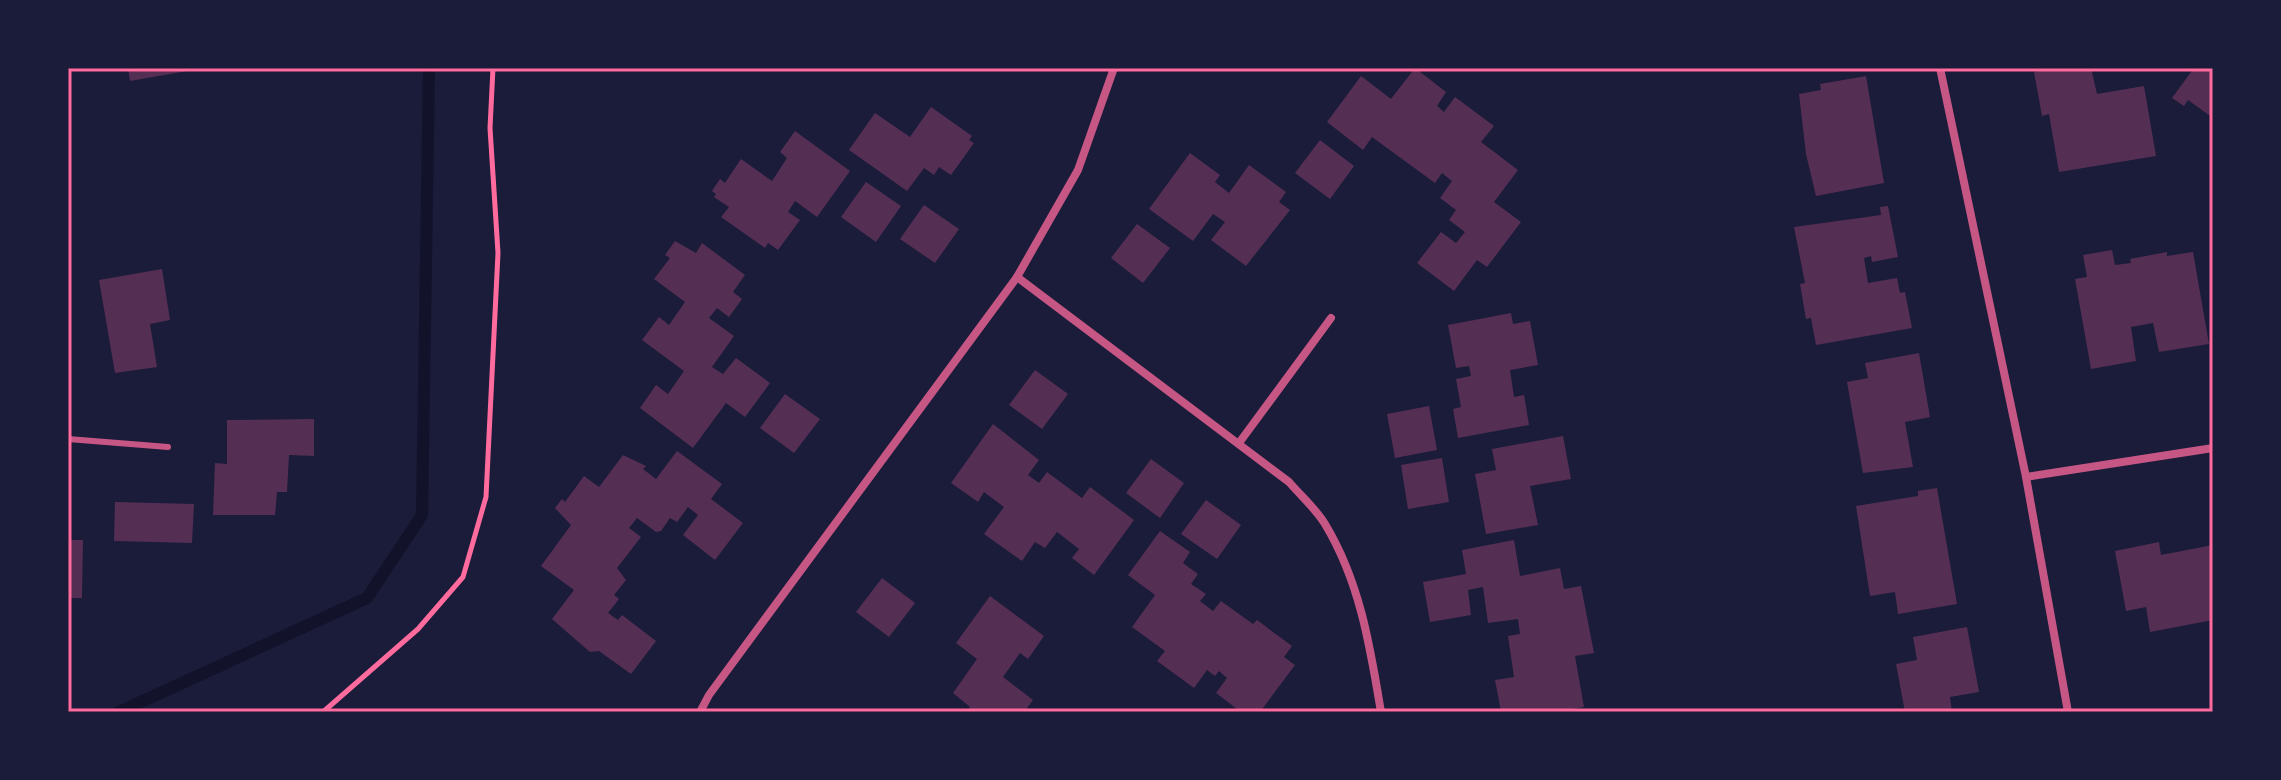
<svg xmlns="http://www.w3.org/2000/svg" width="2281" height="780" viewBox="0 0 2281 780" font-family="'DM Sans',sans-serif">
<style>
.lines{fill:none;stroke-linecap:round;stroke-linejoin:round}
.stream{stroke:#12122b;stroke-width:12}
.building{fill:#542f53}
.path{stroke:#ff6b9d;stroke-width:5}
.service{stroke:#c65784;stroke-width:6}
.minor{stroke:#c65784;stroke-width:8}
.neatline{fill:none;stroke:#ff6b9d;stroke-width:3}
</style>
<rect width="100%" height="100%" fill="#1b1b3a"/>
<g class="lines">
<path class="stream" d="M119,712l248,-114 55,-83 7,-447"/>
</g>
<g class="building">
<path d="M128,68h65v2l-63,11z"/>
<path d="M1415,68l31,24 -9,14 7,6 11,-15 39,29 -13,16 37,28 -24,32 27,20 -34,45 -10,-7 -23,31 -37,-28 24,-31 15,11 9,-11 -16,-12 7,-10 -16,-12 12,-17 -10,-8 -7,10 -63,-46 -9,13 -36,-28 34,-46 30,23z"/>
<path d="M2056,68h35l6,26 47,-8 12,70 -97,16 -10,-58 -7,2 -8,-44z"/>
<path d="M2194,68h19v50l-25,-18 -4,6 -12,-8z"/>
<path d="M1866,76l18,107 -68,13 -10,-42 -7,-60 22,-4 -1,-6z"/>
<path d="M931,107l41,29 -3,4 5,3 -23,32 -12,-8 -5,8 -10,-7 -17,23 -58,-41 26,-37 35,24z"/>
<path d="M795,131l55,40 -33,46 -22,-16 -7,11 12,8 -22,30 -10,-7 -3,5 -44,-31 8,-10 -15,-10 2,-3 -4,-3 8,-12 5,4 16,-24 31,22 15,-23 -7,-6z"/>
<path d="M1320,140l34,26 -24,33 -35,-26z"/>
<path d="M1190,153l30,22 -5,7 14,11 20,-28 37,27 -7,10 11,8 -44,56 -35,-26 14,-18 -12,-8 -20,27 -44,-32z"/>
<path d="M866,182l35,24 -25,36 -35,-25z"/>
<path d="M924,205l35,24 -24,34 -35,-24z"/>
<path d="M1888,206l10,51 -26,5 -1,-6 -7,2 4,25 29,-5 3,15 5,-1 7,36 -96,17 -5,-27 -5,1 -6,-35 5,-1 -11,-56 87,-12 -1,-8z"/>
<path d="M1137,224l33,24 -27,35 -32,-25z"/>
<path d="M675,241l21,12 6,-10 43,32 -12,17 9,7 -13,18 -12,-9 -8,10 25,18 -22,31 11,7 13,-16 34,25 -25,34 -19,-14 -33,45 -53,-40 16,-23 12,9 16,-23 -42,-31 17,-23 10,8 16,-23 -31,-23 16,-21 -5,-3z"/>
<path d="M2112,250l3,15 16,-2 -1,-4 37,-7v4l26,-4 16,92 -50,8 -6,-29 -22,4 5,34 -45,8 -16,-90 12,-2 -4,-22z"/>
<path d="M162,269l8,51 -20,4 7,43 -42,6 -16,-93z"/>
<path d="M1511,313l2,11 17,-3 8,44 -28,5 4,27 10,-2 5,30 -71,13 -5,-29 8,-2 -5,-28 15,-3 -2,-10 -13,2 -8,-43z"/>
<path d="M1919,353l11,64 -25,5 8,45 -50,6 -16,-91 21,-4 -3,-15z"/>
<path d="M1035,370l33,24 -26,35 -33,-24z"/>
<path d="M785,394l35,25 -26,34 -34,-25z"/>
<path d="M1429,406l8,44 -42,8 -8,-44z"/>
<path d="M314,419v37l-25,-1 -2,37h-10l-2,23h-62l2,-52 12,1v-44z"/>
<path d="M993,424l46,36 -11,15 11,8 8,-11 35,26 8,-11 44,33 -40,55 -22,-17 7,-9 -22,-17 -12,16 -10,-6 -13,19 -38,-27 20,-27 -20,-15 -6,10 -27,-19z"/>
<path d="M1563,436l8,43 -41,7 8,39 -52,9 -11,-60 21,-4 -4,-21z"/>
<path d="M677,451l45,33 -11,15 32,24 -28,37 -32,-25 15,-20 -10,-8 -11,15 -7,-4 -9,13 -5,1 -19,-14 -8,10 12,9 -24,31 9,12 -12,15 5,4 -11,14 10,7 4,-5 34,26 -25,33 -32,-23 -9,1 -38,-33 22,-29 -33,-24 30,-41 -16,-17 7,-9 3,3 19,-26 15,11 24,-32 23,11 -3,3 13,10z"/>
<path d="M1442,458l7,44 -41,7 -7,-44z"/>
<path d="M1151,459l33,24 -24,35 -34,-25z"/>
<path d="M1937,488l20,116 -59,10 -3,-22 -25,4 -14,-90 62,-10v-5z"/>
<path d="M1206,500l35,25 -24,34 -36,-25z"/>
<path d="M115,502l79,2 -2,39 -78,-2z"/>
<path d="M1160,531l30,21 -7,11 15,11 -7,10 15,10 -6,7 13,10 8,-10 32,23 4,-4 35,26 -8,11 11,8 -35,47h-19l-25,-19 11,-15 -8,-7 -4,5 -8,-6 -13,18 -37,-27 8,-10 -33,-24 23,-32 -27,-20z"/>
<path d="M68,540h15l-1,58h-14z"/>
<path d="M1514,540l6,36 40,-8 4,21 17,-3 13,67 -19,3 9,51 -29,5h-54l-6,-32 19,-3 -6,-41 12,-2 -2,-15 -30,4 -5,-36 -15,3 3,25 -41,7 -7,-40 43,-8 -4,-24z"/>
<path d="M2159,542l2,13 52,-10v75l-63,12 -4,-25 -20,4 -11,-60z"/>
<path d="M882,578l33,25 -26,34 -33,-25z"/>
<path d="M990,596l54,40 -16,23 -8,-6 -17,24 30,23 -6,8 5,4h-66l4,-5 -17,-14 24,-34 -21,-16z"/>
<path d="M1967,627l12,65 -29,5 2,15h-47l-9,-48 21,-4 -4,-23z"/>
</g>
<g class="lines">
<path class="path" d="M323,712l95,-83 45,-52 23,-80 12,-244 -8,-125 3,-60"/>
<path class="service" d="M68,439l100,8"/>
<g class="minor">
<path d="M1940,68l86,409 42,235"/>
<path d="M1017,277l272,205c12,14 27,27 36,42 35,58 45,122 56,188"/>
<path d="M1239,443l92,-125"/>
<path d="M2026,477l187,-29"/>
<path d="M700,712l9,-17 308,-418 61,-107 36,-102"/>
</g>
</g>
<rect width="2281" height="780" fill="none" stroke="#1b1b3a" stroke-width="140"/>
<rect x="70" y="70" width="2141" height="640" class="neatline"/>
</svg>
